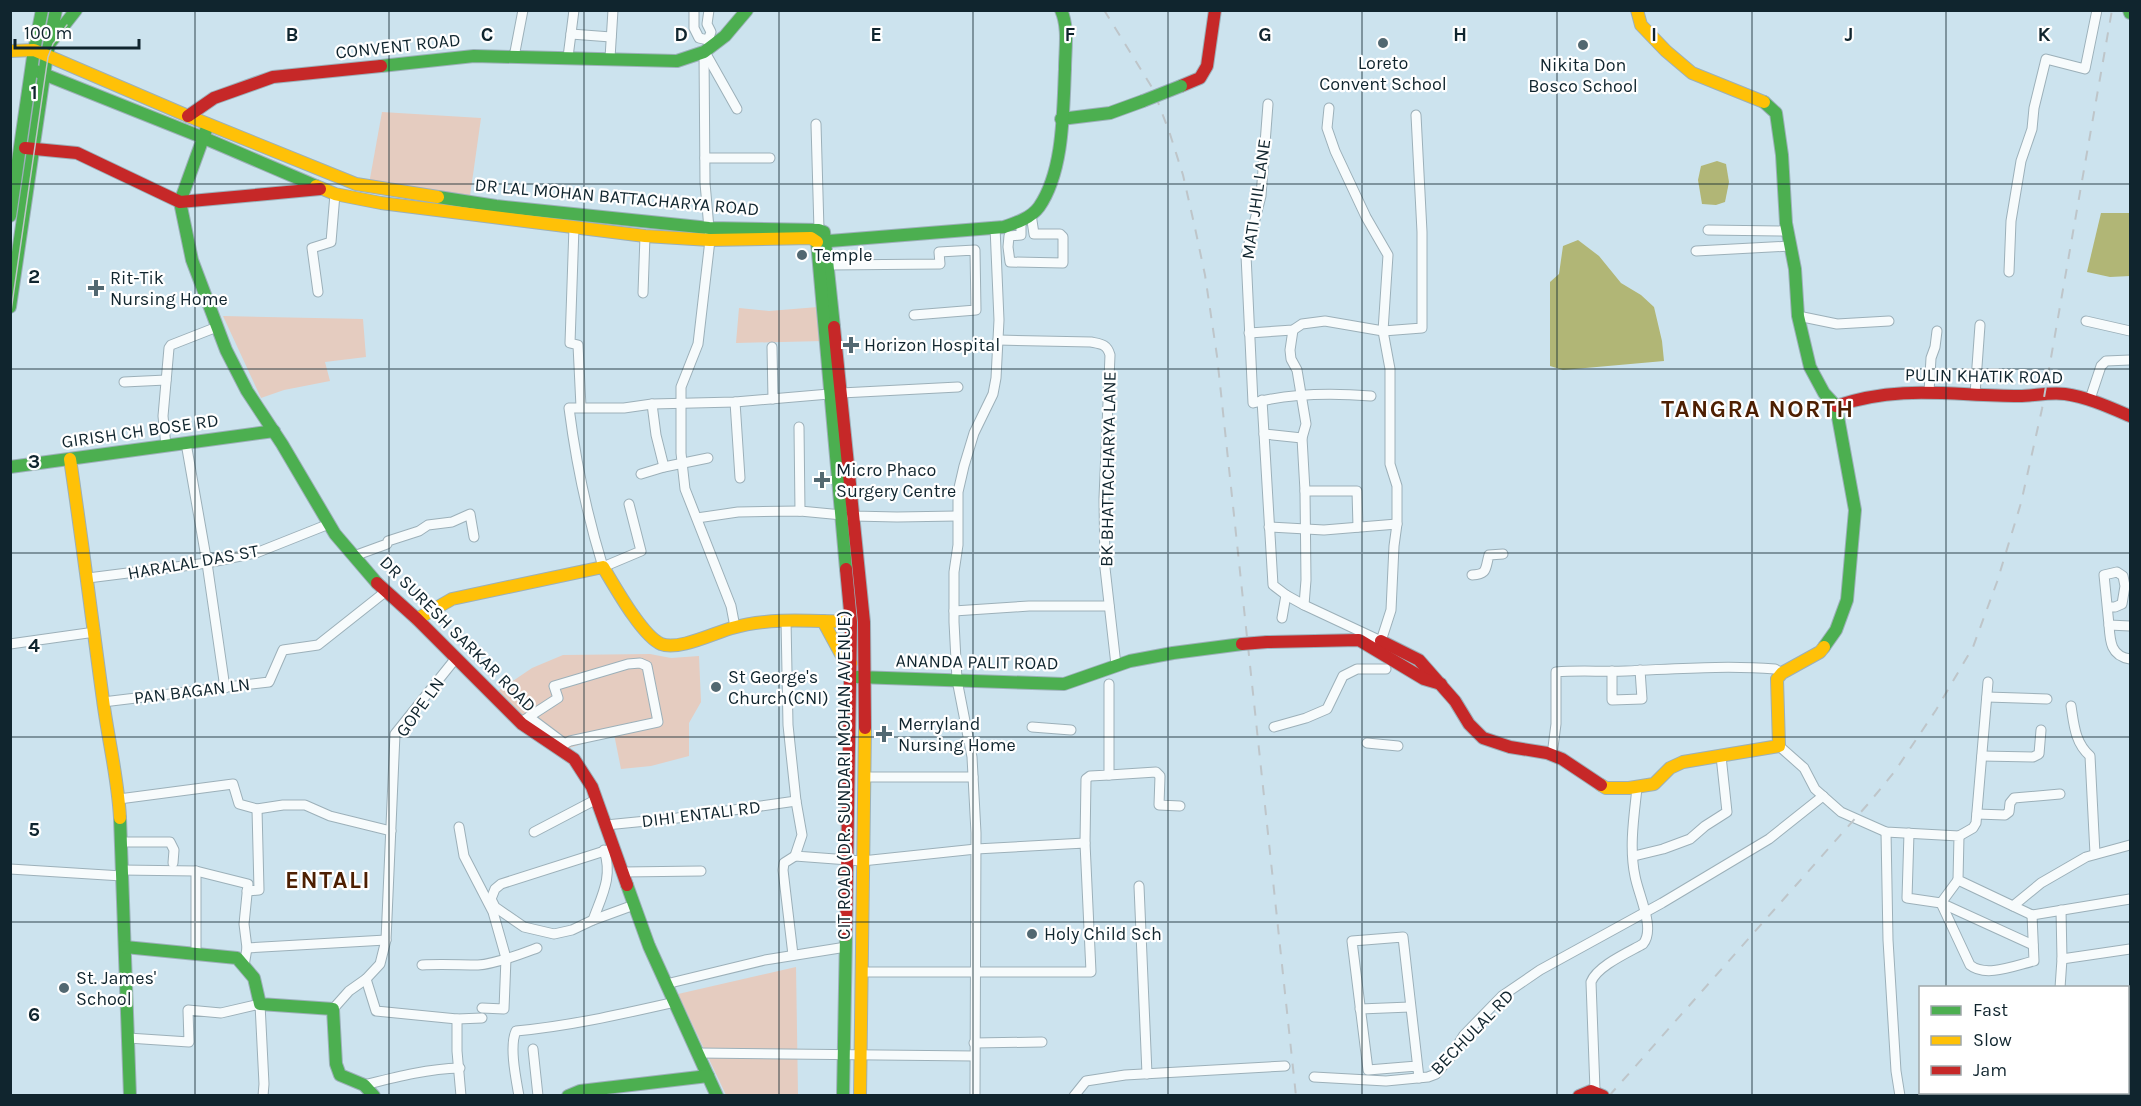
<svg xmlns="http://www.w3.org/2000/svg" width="2141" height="1106" viewBox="0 0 2141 1106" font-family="Karla,sans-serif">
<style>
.green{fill:#e5ccc0}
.water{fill:#b1b676}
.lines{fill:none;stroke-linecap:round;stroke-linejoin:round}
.street-casing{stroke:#9cb0b9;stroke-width:11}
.fast-casing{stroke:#9cb0b9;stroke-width:14}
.slow-casing{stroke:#9cb0b9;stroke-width:14}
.jam-casing{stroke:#9cb0b9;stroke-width:14}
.street{stroke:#f7fbfc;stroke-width:9}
.fast{stroke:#4caf50;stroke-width:12}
.slow{stroke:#ffc107;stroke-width:12}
.jam{stroke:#c62828;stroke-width:12}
.tram{stroke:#bec5c9;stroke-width:1.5}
.rail{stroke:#bec5c9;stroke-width:2;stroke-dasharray:10 10;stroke-linecap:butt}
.fast-bridge-casing{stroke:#9cb0b9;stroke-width:14;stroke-linecap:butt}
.jam-bridge-casing{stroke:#9cb0b9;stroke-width:14;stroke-linecap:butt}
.fast-bridge{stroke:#4caf50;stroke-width:12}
.jam-bridge{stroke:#c62828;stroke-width:12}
.grid{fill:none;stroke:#10252e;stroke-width:1.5;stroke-opacity:0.55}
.poi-dot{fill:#526871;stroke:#fff;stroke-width:2}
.labels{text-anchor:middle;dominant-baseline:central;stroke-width:4.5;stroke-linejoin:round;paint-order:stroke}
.street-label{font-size:18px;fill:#10252e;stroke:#fff}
.poi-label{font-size:18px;fill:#10252e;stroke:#fff;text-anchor:start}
.district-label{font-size:24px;font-weight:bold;letter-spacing:1.5px;fill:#4d1f02;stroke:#fff}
.grid-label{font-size:20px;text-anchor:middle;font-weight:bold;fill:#10252e;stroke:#fff;stroke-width:4.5;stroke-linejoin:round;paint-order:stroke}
</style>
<rect width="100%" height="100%" fill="#cce3ee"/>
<g class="green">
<path d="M382,112l99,6 -11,78 -101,-12z"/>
<path d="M818,307l5,34 -87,2 3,-35 30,3z"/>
<path d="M223,316l140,3 3,38 -41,5 5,19 -46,9 -23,8z"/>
<path d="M650,654l21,4 28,-2 2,46 -12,21v33l-38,10 -30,3 -7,-35 -48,15 -71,-56 37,-25 31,-13z"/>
<path d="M796,967l2,128h-72l-48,-101z"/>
</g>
<g class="water">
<path d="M1717,161l9,3 3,18 -4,20 -9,3 -14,-1 -4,-24 3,-14z"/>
<path d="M2101,213h29v63l-20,1 -23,-5z"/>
<path d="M1578,240l21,16 22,27 20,12 13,12 8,34 2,20 -101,9 -13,-4v-84l9,-8 4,-28z"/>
</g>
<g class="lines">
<defs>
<g id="street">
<path d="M694,10v18l5,10 9,2 4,6"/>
<path d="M571,34l40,3"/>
<path d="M708,40l3,-8 -4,-8 2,-14"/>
<path d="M704,52l1,131 5,57 -12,104 -17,43v66l4,36 46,117 4,21"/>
<path d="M706,54l31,55"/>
<path d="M514,57l9,-47"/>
<path d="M568,57l6,-47"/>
<path d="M610,58l3,-48"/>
<path d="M1268,104l-7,92 -15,59 7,148c38,-10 80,-10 118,-7"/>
<path d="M816,124l3,106"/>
<path d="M705,158h65"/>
<path d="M1021,221v14l-12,1 -1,11 2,15 53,1v-26l-3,-3h-26l-3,-20"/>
<path d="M574,227l-4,116 8,2 3,62"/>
<path d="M1708,230l80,1"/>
<path d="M1696,251l94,-5"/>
<path d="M829,265l111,-1 -1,-12 36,-2 1,60 -62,5"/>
<path d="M2009,272l2,-51 10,-60 11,-32 2,-21 12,-49 39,10 12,-59"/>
<path d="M318,292l-6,-44 19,-6 4,-48"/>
<path d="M643,293l2,-57"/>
<path d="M1798,316l39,8 52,-3"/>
<path d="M2086,321l44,10"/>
<path d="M1293,330l-3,20 1,9 6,11 9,54 -4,14 3,53 1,89 -2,25"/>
<path d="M1249,333l44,-3 9,-6 23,-3 58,10 39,-3v-96l-6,-117"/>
<path d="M998,340l93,2c10,2 16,2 19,13l-6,143 1,70 11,97"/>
<path d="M772,347l1,52"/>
<path d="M124,382l42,-2"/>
<path d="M1929,392l2,-34 4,-11 2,-16"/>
<path d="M1975,394l5,-69"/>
<path d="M2090,399l11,-33 5,-5 24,-1"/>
<path d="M1262,400l11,185 13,10 -4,23"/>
<path d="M735,402l5,76"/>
<path d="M652,404l4,31 8,32"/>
<path d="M799,427l1,84"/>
<path d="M1264,434l38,4"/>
<path d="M186,443l21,120 18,125"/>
<path d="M166,446l-3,-30 6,-68 2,-3 46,-18"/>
<path d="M641,474l23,-7 44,-9"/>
<path d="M1305,491h52l1,36"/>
<path d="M629,504l12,47 -38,16c-16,-52 -27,-104 -34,-159h55l28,-4 83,-2 106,-9 117,-6"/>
<path d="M697,518l41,-6 62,-1 53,5 44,1 60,-1"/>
<path d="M1269,527l55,3 73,-6"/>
<path d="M354,556l33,-12 1,-3 31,-10 9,-6 24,-3 18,-8 4,23"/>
<path d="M1472,575c16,-1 13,-6 17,-20l14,-1"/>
<path d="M88,578l119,-15 49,-10 73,-29"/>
<path d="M1286,595l18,10 77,36 10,-31 3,-64 3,-22v-38l-7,-22v-95l-7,-38 5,-76 -22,-38 -31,-66 -8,-23 2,-20"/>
<path d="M2108,607h7l7,-3 3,-18 -2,-10 -6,-4 -13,3 5,50 21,1"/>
<path d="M954,611l75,-5h80"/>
<path d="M786,620l2,105 8,76 6,34 -7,21 67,5 114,-12 109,-6 6,129h-228"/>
<path d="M2109,625c1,17 2,31 21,34"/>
<path d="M10,644l85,-12"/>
<path d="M1612,671v29l30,-1 -2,-29"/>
<path d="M1987,697l60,2"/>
<path d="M103,702l166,-20 14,-32 35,-5 67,-53"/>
<path d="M2071,706c3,19 4,37 19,50l5,98"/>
<path d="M529,717l36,27"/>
<path d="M521,722l37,-24 -4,-12 74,-22 12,-1 7,3 11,56 -88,19 -13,7"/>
<path d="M1032,727l39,3"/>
<path d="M1274,727l32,-9 21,-9 16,-33 14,-7h29"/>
<path d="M1367,743l31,3"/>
<path d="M1779,746l25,22 11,21 26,23 45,20 73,4 -1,44 74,35 98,-16"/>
<path d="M1552,755l4,-31v-52c23,-2 46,0 70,-1 50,-2 99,-6 149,-2l7,4"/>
<path d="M1982,756l51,1 6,-3 2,-24"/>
<path d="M1109,775l47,-3 4,4 -1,29 21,1"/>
<path d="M866,777h107"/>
<path d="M119,799l114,-15 6,20 18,5 26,-4h22l25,11 61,15"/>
<path d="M1977,814l28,1 4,-3 1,-9 4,-5 46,-4"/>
<path d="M606,825l71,-7 119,-17"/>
<path d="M459,827l5,29 29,56 13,46 -2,51 -22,-1"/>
<path d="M534,832l63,-33"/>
<path d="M1886,832l2,108 8,131 4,25"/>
<path d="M1909,833l-2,65 34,5 92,42"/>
<path d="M1959,836l14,-8 3,-5 12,-141"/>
<path d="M121,842h49l4,8 -1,13"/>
<path d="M1085,843l1,-64 4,-3 19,-1v-91"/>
<path d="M614,848l-113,36 -6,5 -4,10 4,8 29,20 30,7 18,-4 21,-10 41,-15"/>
<path d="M1634,856l29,-7 27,-10 15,-13 22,-14 -6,-56"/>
<path d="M10,869l112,7"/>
<path d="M121,870l75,1 52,13 -4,40 3,24 -3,18"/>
<path d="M196,871v83"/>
<path d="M623,872l78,-1"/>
<path d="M1958,880l-17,23 29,62c16,13 46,0 64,-4l-2,-46"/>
<path d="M1139,886l8,188"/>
<path d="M247,891l12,-1 -2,-81"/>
<path d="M2013,906l28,-23 45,-26 44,-12"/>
<path d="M593,920c9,-25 20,-43 11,-70"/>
<path d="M247,948l139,-8"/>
<path d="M793,955l-10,-85 1,-7 11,-7"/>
<path d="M2062,959l68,-10"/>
<path d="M422,965c19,-1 38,0 56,0 18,-1 43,-11 59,-17"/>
<path d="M366,979l10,32 81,8 25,-1"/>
<path d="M666,984l99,-24 81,-13"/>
<path d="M2060,988l2,-29 -1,-49"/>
<path d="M2128,1001h2"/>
<path d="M333,1009l16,-18 17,-12 14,-15 6,-24 9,-206 61,-76"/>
<path d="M1360,1009l50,-2"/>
<path d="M457,1019v32l4,45"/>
<path d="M128,1038l61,4 -1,-32 33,3 39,-9 4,80 -1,12"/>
<path d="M974,1043l68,-1"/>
<path d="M2128,1044l2,-10"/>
<path d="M533,1049l5,47"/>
<path d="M698,1053l276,3"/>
<path d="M2128,1057h2"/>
<path d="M1417,1066l-49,4 -16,-129 51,-4 16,141"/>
<path d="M1314,1077l72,4 42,-4 8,-3 13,-15 15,-24 38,-39 38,-26 122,-67 107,-64 54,-43"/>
<path d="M364,1085c32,-8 62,-16 96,-17"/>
<path d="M1595,1090l-4,-108c6,-16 38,-30 52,-38 13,-15 -5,-50 -8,-68 -6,-28 -1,-60 2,-88"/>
<path d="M2121,1092v4"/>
<path d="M519,1096c-3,-17 -10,-50 -3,-65 54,-5 106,-17 159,-29"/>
<path d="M975,1096l1,-263 -4,-76 -15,-77 -3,-58v-50l4,-27v-53l6,-26 10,-33 19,-39 3,-16 3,-58 -4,-93"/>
<path d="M1074,1096l12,-15 39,-6 160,-9"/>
</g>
<g id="fast">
<path d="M2129,10l1,3"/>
<path d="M50,43l26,-33"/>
<path d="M381,66l93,-10 203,5 27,-9 21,-16 22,-26"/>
<path d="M36,71l168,67 112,48"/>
<path d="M1764,102l12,11 6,42 4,68 9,46 3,47 12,51 14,26 12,13 19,104 -8,90 -11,30 -12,17"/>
<path d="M1061,119l49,-6 33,-12"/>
<path d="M206,130l-26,72 12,58 34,90 21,41 35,53 53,90 42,49"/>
<path d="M438,197l58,9 213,22 110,2 5,2 10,95"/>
<path d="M10,216l24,-166 8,-40"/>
<path d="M817,242l187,-15c12,-4 27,-9 35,-20 25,-36 24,-96 26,-138 0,-20 4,-41 -4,-59"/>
<path d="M817,242l29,327"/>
<path d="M10,307l37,-252 9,-45"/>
<path d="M10,467l264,-36"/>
<path d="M857,677l207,7 66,-23 43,-8 69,-9"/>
<path d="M120,818l10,278"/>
<path d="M627,885l22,61 68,150"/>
<path d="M125,947l112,11 17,20 6,26 73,5 3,55 4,11 24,10 10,11"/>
<path d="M568,1096l12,-5 128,-15"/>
<path d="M843,1096l3,-161"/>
</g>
<g id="slow">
<path d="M1637,10l4,15 25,26 26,22 72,29"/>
<path d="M10,51l24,-1 154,66 168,68 82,13"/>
<path d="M316,186l19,8 46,9 264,33 65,4 101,-2 6,4"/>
<path d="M70,459c12,80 22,161 33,241 5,39 15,78 17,118"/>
<path d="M417,619l35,-20 151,-32c11,18 39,69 58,77 17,7 53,-11 71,-16 38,-11 79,-7 119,-6"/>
<path d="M823,621l20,37 8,5"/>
<path d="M1601,785l5,3h23l25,-4 16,-16 13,-6 96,-16 -2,-67 5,-6 38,-21 4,-5"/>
<path d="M860,1096l5,-368"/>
</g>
<g id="jam">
<path d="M1181,86l19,-8 7,-12 8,-56"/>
<path d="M188,116l26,-18 59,-21 108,-11"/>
<path d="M25,148l52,5 103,49 140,-13"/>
<path d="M834,327l30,295 1,106"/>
<path d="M1836,406c65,-22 117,-10 183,-10 15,0 30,-4 46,-2 22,3 44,13 65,22"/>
<path d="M377,583l40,36 105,105 52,35 18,28 35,98"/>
<path d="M1381,641l38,19 36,41 14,23 14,14 27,9 37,6 15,6 39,26"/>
<path d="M1267,642l92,-2 65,39 17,5"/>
<path d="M846,935l5,-313 -5,-53"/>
<path d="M1579,1096l12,-5 12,5"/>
</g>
</defs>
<use href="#street" class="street-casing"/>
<use href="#fast" class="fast-casing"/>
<use href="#slow" class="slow-casing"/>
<use href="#jam" class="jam-casing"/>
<use href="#street" class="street"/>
<use href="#fast" class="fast"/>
<use href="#slow" class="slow"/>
<use href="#jam" class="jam"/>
<path class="tram" d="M10,318l38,-261 5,-13 14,-19"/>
<g class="rail">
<path d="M1104,10l49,79 17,45 13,41 12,53 10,47 12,81 79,740"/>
<path d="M1609,1096l259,-292 27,-33 41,-61 37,-63 24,-65 24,-79 21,-94 70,-399"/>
</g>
<defs>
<path id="fast-bridge" d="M1143,101l38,-15"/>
<path id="jam-bridge" d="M1242,644l25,-2"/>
</defs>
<use href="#fast-bridge" class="fast-bridge-casing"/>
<use href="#jam-bridge" class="jam-bridge-casing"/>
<use href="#fast-bridge" class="fast-bridge"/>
<use href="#jam-bridge" class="jam-bridge"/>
</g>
<path class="grid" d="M195,10v1086M389,10v1086M584,10v1086M779,10v1086M973,10v1086M1168,10v1086M1362,10v1086M1557,10v1086M1752,10v1086M1946,10v978M10,184h2120M10,369h2120M10,553h2120M10,737h2120M10,922h2120M1946,1092v4"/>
<g class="poi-dot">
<circle cx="1383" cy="43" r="6"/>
<circle cx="1583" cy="45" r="6"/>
<circle cx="802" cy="255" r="6"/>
<path d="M93 279h6v6h6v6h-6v6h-6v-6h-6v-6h6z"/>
<path d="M848 336h6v6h6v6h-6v6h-6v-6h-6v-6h6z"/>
<path d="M819 471h6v6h6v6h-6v6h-6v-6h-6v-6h6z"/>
<circle cx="716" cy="687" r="6"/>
<path d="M881 725h6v6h6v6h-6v6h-6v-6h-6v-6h6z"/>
<circle cx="1032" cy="934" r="6"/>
<circle cx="64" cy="988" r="6"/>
</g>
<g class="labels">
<g class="street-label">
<text transform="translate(398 46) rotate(-6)">CONVENT ROAD</text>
<text transform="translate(617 197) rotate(5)">DR LAL MOHAN BATTACHARYA ROAD</text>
<text transform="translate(1256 199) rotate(-82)">MATI JHIL LANE</text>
<text transform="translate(1984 376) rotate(1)">PULIN KHATIK ROAD</text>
<text transform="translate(140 431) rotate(-8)">GIRISH CH BOSE RD</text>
<text transform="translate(1108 469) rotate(-89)">BK BHATTACHARYA LANE</text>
<text transform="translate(193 562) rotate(-10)">HARALAL DAS ST</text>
<text transform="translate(458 634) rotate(45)">DR SURESH SARKAR ROAD</text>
<text transform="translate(977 662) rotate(1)">ANANDA PALIT ROAD</text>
<text transform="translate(192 691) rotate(-7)">PAN BAGAN LN</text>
<text transform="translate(420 707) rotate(-54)">GOPE LN</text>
<text transform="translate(844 775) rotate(-90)">CIT ROAD (DR. SUNDARI MOHAN AVENUE)</text>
<text transform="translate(701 814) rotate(-7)">DIHI ENTALI RD</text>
<text transform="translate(1472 1032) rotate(-46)">BECHULAL RD</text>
</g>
<g class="poi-label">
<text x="1383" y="63" text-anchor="middle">Loreto<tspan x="1383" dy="21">Convent School</tspan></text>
<text x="1583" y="65" text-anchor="middle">Nikita Don<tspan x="1583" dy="21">Bosco School</tspan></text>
<text x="814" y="255">Temple</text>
<text x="110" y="278">Rit-Tik<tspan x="110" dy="21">Nursing Home</tspan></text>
<text x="864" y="345">Horizon Hospital</text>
<text x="836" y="470">Micro Phaco<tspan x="836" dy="21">Surgery Centre</tspan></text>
<text x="728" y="677">St George's<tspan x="728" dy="21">Church(CNI)</tspan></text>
<text x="898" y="724">Merryland<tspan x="898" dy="21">Nursing Home</tspan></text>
<text x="1044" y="934">Holy Child Sch</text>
<text x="76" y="978">St. James'<tspan x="76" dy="21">School</tspan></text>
</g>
<g class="district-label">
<text x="1758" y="409">TANGRA NORTH</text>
<text x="328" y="880">ENTALI</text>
</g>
</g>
<g class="grid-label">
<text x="292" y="41">B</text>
<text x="487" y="41">C</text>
<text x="681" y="41">D</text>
<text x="876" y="41">E</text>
<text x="1070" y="41">F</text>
<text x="1265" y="41">G</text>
<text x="1460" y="41">H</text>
<text x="1654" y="41">I</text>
<text x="1849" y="41">J</text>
<text x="2044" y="41">K</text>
<text x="34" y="99">1</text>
<text x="34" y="283">2</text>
<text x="34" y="468">3</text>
<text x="34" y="652">4</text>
<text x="34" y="836">5</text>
<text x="34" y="1021">6</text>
</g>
<rect width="2141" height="1106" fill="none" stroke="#10252e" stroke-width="24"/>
<rect x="1919" y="986" width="210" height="108" fill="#ffffff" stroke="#9fa8ab" stroke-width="1.5"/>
<rect x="1931" y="1006" width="30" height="9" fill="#4caf50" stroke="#9fa8ab" stroke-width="1.5"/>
<text x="1973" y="1016" font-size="18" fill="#10252e">Fast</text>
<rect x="1931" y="1036" width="30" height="9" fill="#ffc107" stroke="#9fa8ab" stroke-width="1.5"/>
<text x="1973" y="1046" font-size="18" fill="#10252e">Slow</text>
<rect x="1931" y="1066" width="30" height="9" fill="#c62828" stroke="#9fa8ab" stroke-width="1.5"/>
<text x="1973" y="1076" font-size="18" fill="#10252e">Jam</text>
<path d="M15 39v9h124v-9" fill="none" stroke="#10252e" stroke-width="3"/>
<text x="24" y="39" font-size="18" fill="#10252e" stroke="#ffffff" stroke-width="4.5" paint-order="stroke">100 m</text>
</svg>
